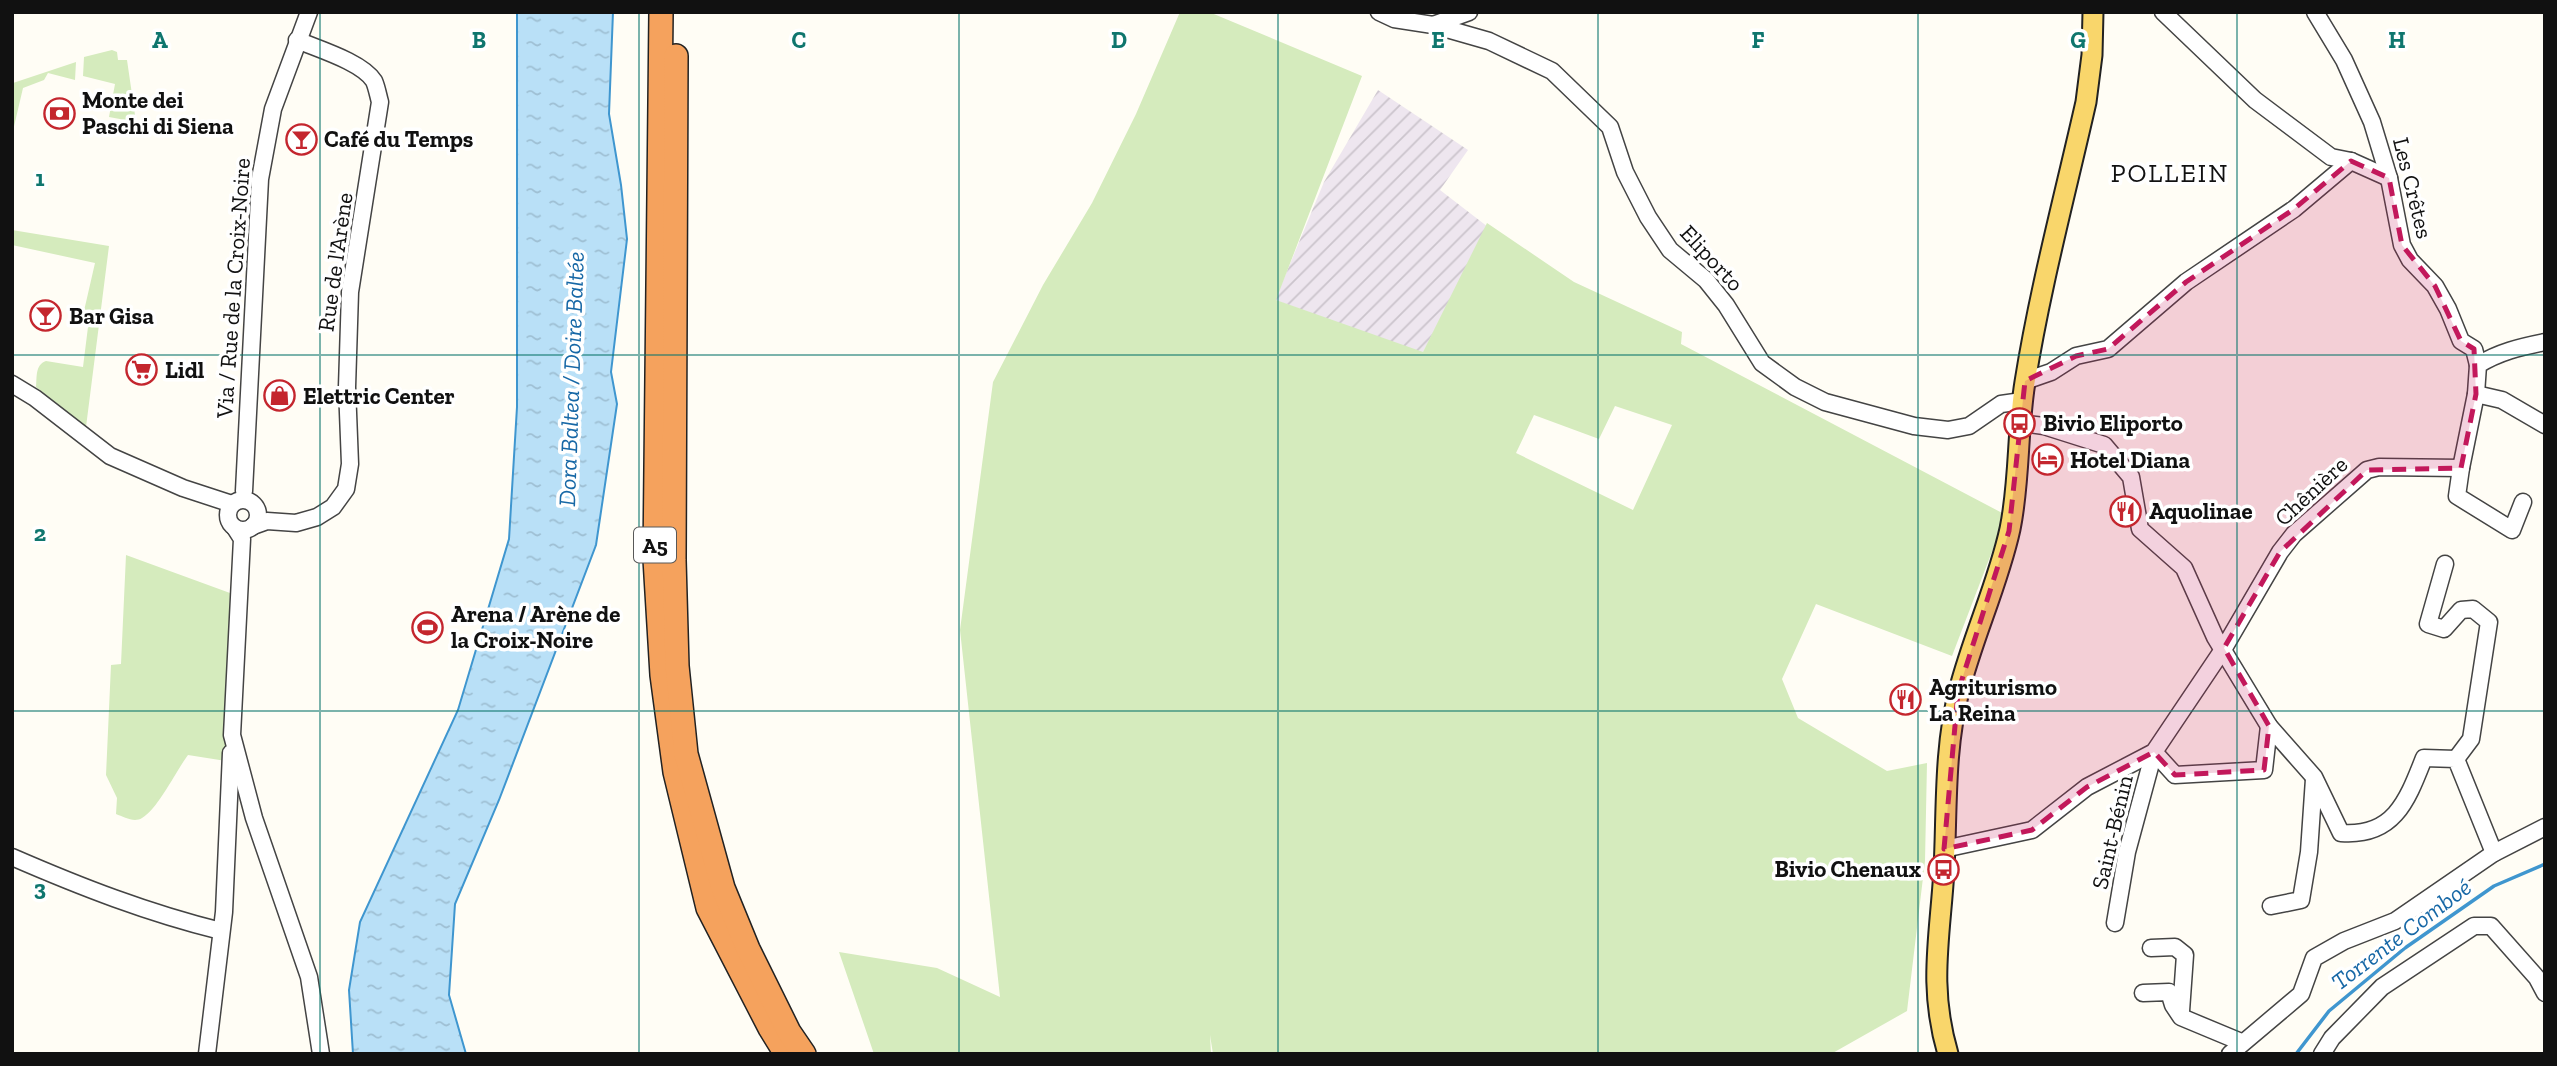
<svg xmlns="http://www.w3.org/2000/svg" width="2557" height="1066" viewBox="0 0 2557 1066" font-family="'Zilla Slab',serif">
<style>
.industrial{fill:url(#industrial-furrows)}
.grass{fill:#d5ebbd;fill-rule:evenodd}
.water{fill:url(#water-ripples);stroke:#3f96cf;stroke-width:2}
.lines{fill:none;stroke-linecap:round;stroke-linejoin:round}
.stream{stroke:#3f96cf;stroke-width:3.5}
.minor-casing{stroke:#444;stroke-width:19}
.major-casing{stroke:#222;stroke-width:23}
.highway-casing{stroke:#222;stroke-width:26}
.minor{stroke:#fff;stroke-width:16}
.major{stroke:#f9d66b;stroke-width:19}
.highway{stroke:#f5a25d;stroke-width:23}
.marked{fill:#c2185b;fill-opacity:0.2;stroke:#c2185b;stroke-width:5;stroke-dasharray:14 9;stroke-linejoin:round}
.grid{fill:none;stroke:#0f766e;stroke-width:2;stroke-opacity:0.55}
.labels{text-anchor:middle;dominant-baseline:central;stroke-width:7;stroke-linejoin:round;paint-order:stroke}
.shield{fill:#fff;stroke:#585858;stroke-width:2}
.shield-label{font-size:21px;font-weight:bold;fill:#111}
.poi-label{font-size:23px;font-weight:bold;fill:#111;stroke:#fff;text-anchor:start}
.street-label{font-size:23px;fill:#111;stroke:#fff}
.water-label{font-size:24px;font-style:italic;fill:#1768a6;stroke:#fff}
.quarter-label{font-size:26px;letter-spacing:2px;fill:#111;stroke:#fff}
.grid-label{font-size:23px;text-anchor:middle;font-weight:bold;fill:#0f766e;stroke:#fff;stroke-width:7;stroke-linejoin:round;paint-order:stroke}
</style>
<defs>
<pattern id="industrial-furrows" width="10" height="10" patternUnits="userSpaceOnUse" patternTransform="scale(1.75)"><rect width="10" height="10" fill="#eee6ef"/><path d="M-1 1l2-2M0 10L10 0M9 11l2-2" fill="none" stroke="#cbc4cc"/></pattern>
<pattern id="water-ripples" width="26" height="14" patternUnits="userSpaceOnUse" patternTransform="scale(1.75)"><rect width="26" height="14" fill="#b9e0f7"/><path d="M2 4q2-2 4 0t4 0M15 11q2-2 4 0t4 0" fill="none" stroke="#9ebfd3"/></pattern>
</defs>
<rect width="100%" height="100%" fill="#fffdf5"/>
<path class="industrial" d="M1378,90l90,60 -28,40 48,37 -66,127 -147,-54 49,-118z"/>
<g class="grass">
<path d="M1180,12h29l153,64 -86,224 147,52 64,-129 87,59 108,50 -1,12 325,171 -54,141 -136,-52 -34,75 16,39 89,53 40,-8 -2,98 -18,150 -76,43h-618l-3,-19 1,19h-337l-35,-102 98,16 63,29 -40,-367 33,-248 50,-97 49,-82 44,-89zM1615,406l57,19 -39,85 -117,-57 18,-38 65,24z"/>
<path d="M112,50l5,2 1,8h9l9,62 -27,-5 6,-33 -32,-8 1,-19z"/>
<path d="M76,62l-1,18 -27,-7 -4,7 -21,8 -11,47 1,-52z"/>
<path d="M12,230l97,16 -23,181 -50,-40c1,-10 -1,-22 10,-26l37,6 5,-40 -7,-3 14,-61 -83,-18z"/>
<path d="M126,555l104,38 -4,168 -38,-6c-12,16 -30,54 -46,63 -8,5 -18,-1 -26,-4l1,-16 -11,-23 5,-110 10,-1z"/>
</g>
<path class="water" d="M517,12h96l-4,102 12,71 6,54 -16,133 6,32 -21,141 -97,255 -44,104 -6,91 17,59h-113l-4,-64 11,-68 98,-212 51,-171 8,-132z"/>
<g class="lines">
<path class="stream" d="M2296,1054l33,-43 76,-63 89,-62 51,-22"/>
<defs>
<g id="minor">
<path d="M1379,12l15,7 39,6 56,16 63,30 58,56 15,45 23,45 22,33 36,30 20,25 36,58 33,24 30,15 89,24 34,4 21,-4 32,-22 21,-3"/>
<path d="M2163,12l92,88 76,57 20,4 38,17"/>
<path d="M2315,12l29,48 28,62 17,56 13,67 8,15 25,26 13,23 13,32 13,8 4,16"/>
<path d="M1433,25l36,-13"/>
<path d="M2025,381l26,-9 25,-16 32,-7 78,-67 108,-73 57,-48"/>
<path d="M12,384l23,14 75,58 73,32 49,16"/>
<path d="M2476,394l2,-29c21,-13 42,-18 67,-23"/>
<path d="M2020,423l24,3 60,19 27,32 9,52 44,39 31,69 54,89 45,51 27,56c53,4 66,-32 83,-75l32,1 38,94"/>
<path d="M2461,468l-4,28 55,34 11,-28"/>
<path d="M244,491l16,-312 13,-70 36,-97"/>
<circle cx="243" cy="515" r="15"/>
<path d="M253,526l14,-5 29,2 21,-6 16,-10 13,-18 4,-25 -3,-77 3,-95 30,-190c-2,-7 -3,-14 -6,-21 -12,-19 -56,-32 -77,-41"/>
<path d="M235,528l7,11 -10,196 22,83 55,159 12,77"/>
<path d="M2445,564l-17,60 16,5 17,-19 12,-1 16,13 -18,117 -15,20"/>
<path d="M1944,849l88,-19 55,-43 67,-35 70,-104 56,-96 14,-18 73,-64 12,-3 82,1 15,-74 26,6 43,25"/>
<path d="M12,857c69,30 136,56 209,74"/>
<path d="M2271,906l30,-6 8,-48 5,-73"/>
<path d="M2115,923l12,-71 27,-100 21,23 89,-5 5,-44"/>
<path d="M2151,948l24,-1 10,8 -4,56"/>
<path d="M2143,993l26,-1 4,13 8,12 60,25"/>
<path d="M207,1054l17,-142 7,-159"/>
<path d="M2230,1054l71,-60 13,-36 30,-17 51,-20 99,-68 51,-26"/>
<path d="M2322,1054l10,-16 50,-51 92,-61h17l46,52 8,15"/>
</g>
<path id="major" d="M1948,1054c-20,-68 -8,-116 -4,-184 3,-59 0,-121 15,-179 14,-55 39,-107 51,-162 10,-48 7,-98 15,-147 15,-94 40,-187 61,-280l6,-47 1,-43"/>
<g id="highway">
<path d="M661,12l-6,547 7,116 13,97 33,136 62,120 16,26"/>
<path d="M676,56l-2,504 3,106 9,88 37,134 25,61 41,83 15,22"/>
</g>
</defs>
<use href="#minor" class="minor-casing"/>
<use href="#major" class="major-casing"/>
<use href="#highway" class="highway-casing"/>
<use href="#minor" class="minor"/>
<use href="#major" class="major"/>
<use href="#highway" class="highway"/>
</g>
<path class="marked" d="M2351,161l38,17 13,67 33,41 26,55 13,8 2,45 -15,74 -94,2 -87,82 -56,96 45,78 -5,44 -89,5 -21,-23 -67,35 -55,43 -88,19 14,-157 51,-161 16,-150 51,-25 32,-7 78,-67 108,-73z"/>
<path class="grid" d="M320,12v1042M639,12v1042M959,12v1042M1278,12v1042M1598,12v1042M1918,12v1042M2237,12v1042M12,355h2533M12,711h2533"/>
<defs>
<symbol id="bank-ring" viewBox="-11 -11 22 22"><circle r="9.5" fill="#fff" stroke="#c4262e" stroke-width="1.5"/><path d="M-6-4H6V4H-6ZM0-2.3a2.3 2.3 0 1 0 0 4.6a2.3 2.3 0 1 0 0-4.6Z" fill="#c4262e"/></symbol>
<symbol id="bar-ring" viewBox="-11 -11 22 22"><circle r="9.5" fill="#fff" stroke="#c4262e" stroke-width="1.5"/><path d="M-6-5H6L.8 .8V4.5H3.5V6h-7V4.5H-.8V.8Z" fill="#c4262e"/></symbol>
<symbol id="supermarket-ring" viewBox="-11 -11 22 22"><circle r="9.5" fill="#fff" stroke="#c4262e" stroke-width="1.5"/><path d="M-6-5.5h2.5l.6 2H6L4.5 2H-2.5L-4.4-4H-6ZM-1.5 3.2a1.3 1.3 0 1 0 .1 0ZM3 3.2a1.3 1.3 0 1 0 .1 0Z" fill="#c4262e"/></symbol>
<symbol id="shop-ring" viewBox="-11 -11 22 22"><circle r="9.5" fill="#fff" stroke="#c4262e" stroke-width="1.5"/><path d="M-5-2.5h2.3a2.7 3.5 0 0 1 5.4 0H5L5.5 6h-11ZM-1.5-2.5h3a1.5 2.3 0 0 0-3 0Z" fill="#c4262e"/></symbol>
<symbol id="bus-ring" viewBox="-11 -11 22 22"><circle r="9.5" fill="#fff" stroke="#c4262e" stroke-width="1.5"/><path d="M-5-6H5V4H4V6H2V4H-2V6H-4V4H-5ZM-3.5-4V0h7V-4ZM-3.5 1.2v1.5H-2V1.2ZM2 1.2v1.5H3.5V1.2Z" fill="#c4262e"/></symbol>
<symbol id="hotel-ring" viewBox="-11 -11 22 22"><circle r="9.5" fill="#fff" stroke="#c4262e" stroke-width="1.5"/><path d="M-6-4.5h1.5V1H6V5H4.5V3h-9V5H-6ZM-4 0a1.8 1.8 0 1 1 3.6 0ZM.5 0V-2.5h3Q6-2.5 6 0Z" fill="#c4262e"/></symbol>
<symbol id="restaurant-ring" viewBox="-11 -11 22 22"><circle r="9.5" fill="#fff" stroke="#c4262e" stroke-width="1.5"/><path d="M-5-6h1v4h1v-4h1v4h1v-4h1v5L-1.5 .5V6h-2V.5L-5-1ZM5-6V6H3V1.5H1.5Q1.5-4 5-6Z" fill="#c4262e"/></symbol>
<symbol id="stadium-ring" viewBox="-11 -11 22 22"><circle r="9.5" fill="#fff" stroke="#c4262e" stroke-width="1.5"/><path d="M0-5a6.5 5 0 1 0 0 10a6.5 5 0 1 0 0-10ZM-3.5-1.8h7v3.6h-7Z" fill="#c4262e"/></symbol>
</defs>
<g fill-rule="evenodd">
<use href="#bank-ring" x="42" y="96" width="35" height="35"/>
<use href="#bar-ring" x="284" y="122" width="35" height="35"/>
<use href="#bar-ring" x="28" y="298" width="35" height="35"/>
<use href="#supermarket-ring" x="124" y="352" width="35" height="35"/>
<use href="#shop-ring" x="262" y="378" width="35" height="35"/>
<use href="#bus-ring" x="2002" y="406" width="35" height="35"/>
<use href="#hotel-ring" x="2030" y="442" width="35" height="35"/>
<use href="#restaurant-ring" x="2108" y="494" width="35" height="35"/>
<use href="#stadium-ring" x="410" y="610" width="35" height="35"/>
<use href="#restaurant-ring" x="1888" y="682" width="35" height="35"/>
<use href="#bus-ring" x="1926" y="852" width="35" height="35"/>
</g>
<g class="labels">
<rect class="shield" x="634" y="527.5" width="42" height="35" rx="5"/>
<g class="shield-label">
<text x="655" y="545">A5</text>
</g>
<g class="poi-label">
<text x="82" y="100">Monte dei<tspan x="82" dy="26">Paschi di Siena</tspan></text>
<text x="324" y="139">Café du Temps</text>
<text x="69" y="316">Bar Gisa</text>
<text x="165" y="370">Lidl</text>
<text x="303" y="396">Elettric Center</text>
<text x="2043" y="423">Bivio Eliporto</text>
<text x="2070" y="460">Hotel Diana</text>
<text x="2149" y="511">Aquolinae</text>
<text x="451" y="614">Arena / Arène de<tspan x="451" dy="26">la Croix-Noire</tspan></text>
<text x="1929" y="687">Agriturismo<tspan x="1929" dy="26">La Reina</tspan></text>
<text x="1921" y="869" text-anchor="end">Bivio Chenaux</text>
</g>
<g class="street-label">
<text transform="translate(2413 188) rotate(76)">Les Crêtes</text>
<text transform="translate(1712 258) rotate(47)">Eliporto</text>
<text transform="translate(335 262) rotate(-82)">Rue de l'Arène</text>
<text transform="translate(233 288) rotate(-86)">Via / Rue de la Croix-Noire</text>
<text transform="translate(2311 491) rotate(-43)">Chênière</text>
<text transform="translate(2112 832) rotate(-77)">Saint-Bénin</text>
</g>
<g class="water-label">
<text transform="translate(571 379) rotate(-88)">Dora Baltea / Doire Baltée</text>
<text transform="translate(2401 934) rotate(-37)">Torrente Comboé</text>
</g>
<g class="quarter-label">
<text x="2170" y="173">POLLEIN</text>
</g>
</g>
<g class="grid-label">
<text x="160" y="48">A</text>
<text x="479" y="48">B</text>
<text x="799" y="48">C</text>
<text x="1119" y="48">D</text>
<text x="1438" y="48">E</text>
<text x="1758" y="48">F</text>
<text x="2078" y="48">G</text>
<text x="2397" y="48">H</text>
<text x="40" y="186">1</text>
<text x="40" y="541">2</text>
<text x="40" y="896">3</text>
</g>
<rect width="2557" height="1066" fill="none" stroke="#111111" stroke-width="28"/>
</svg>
